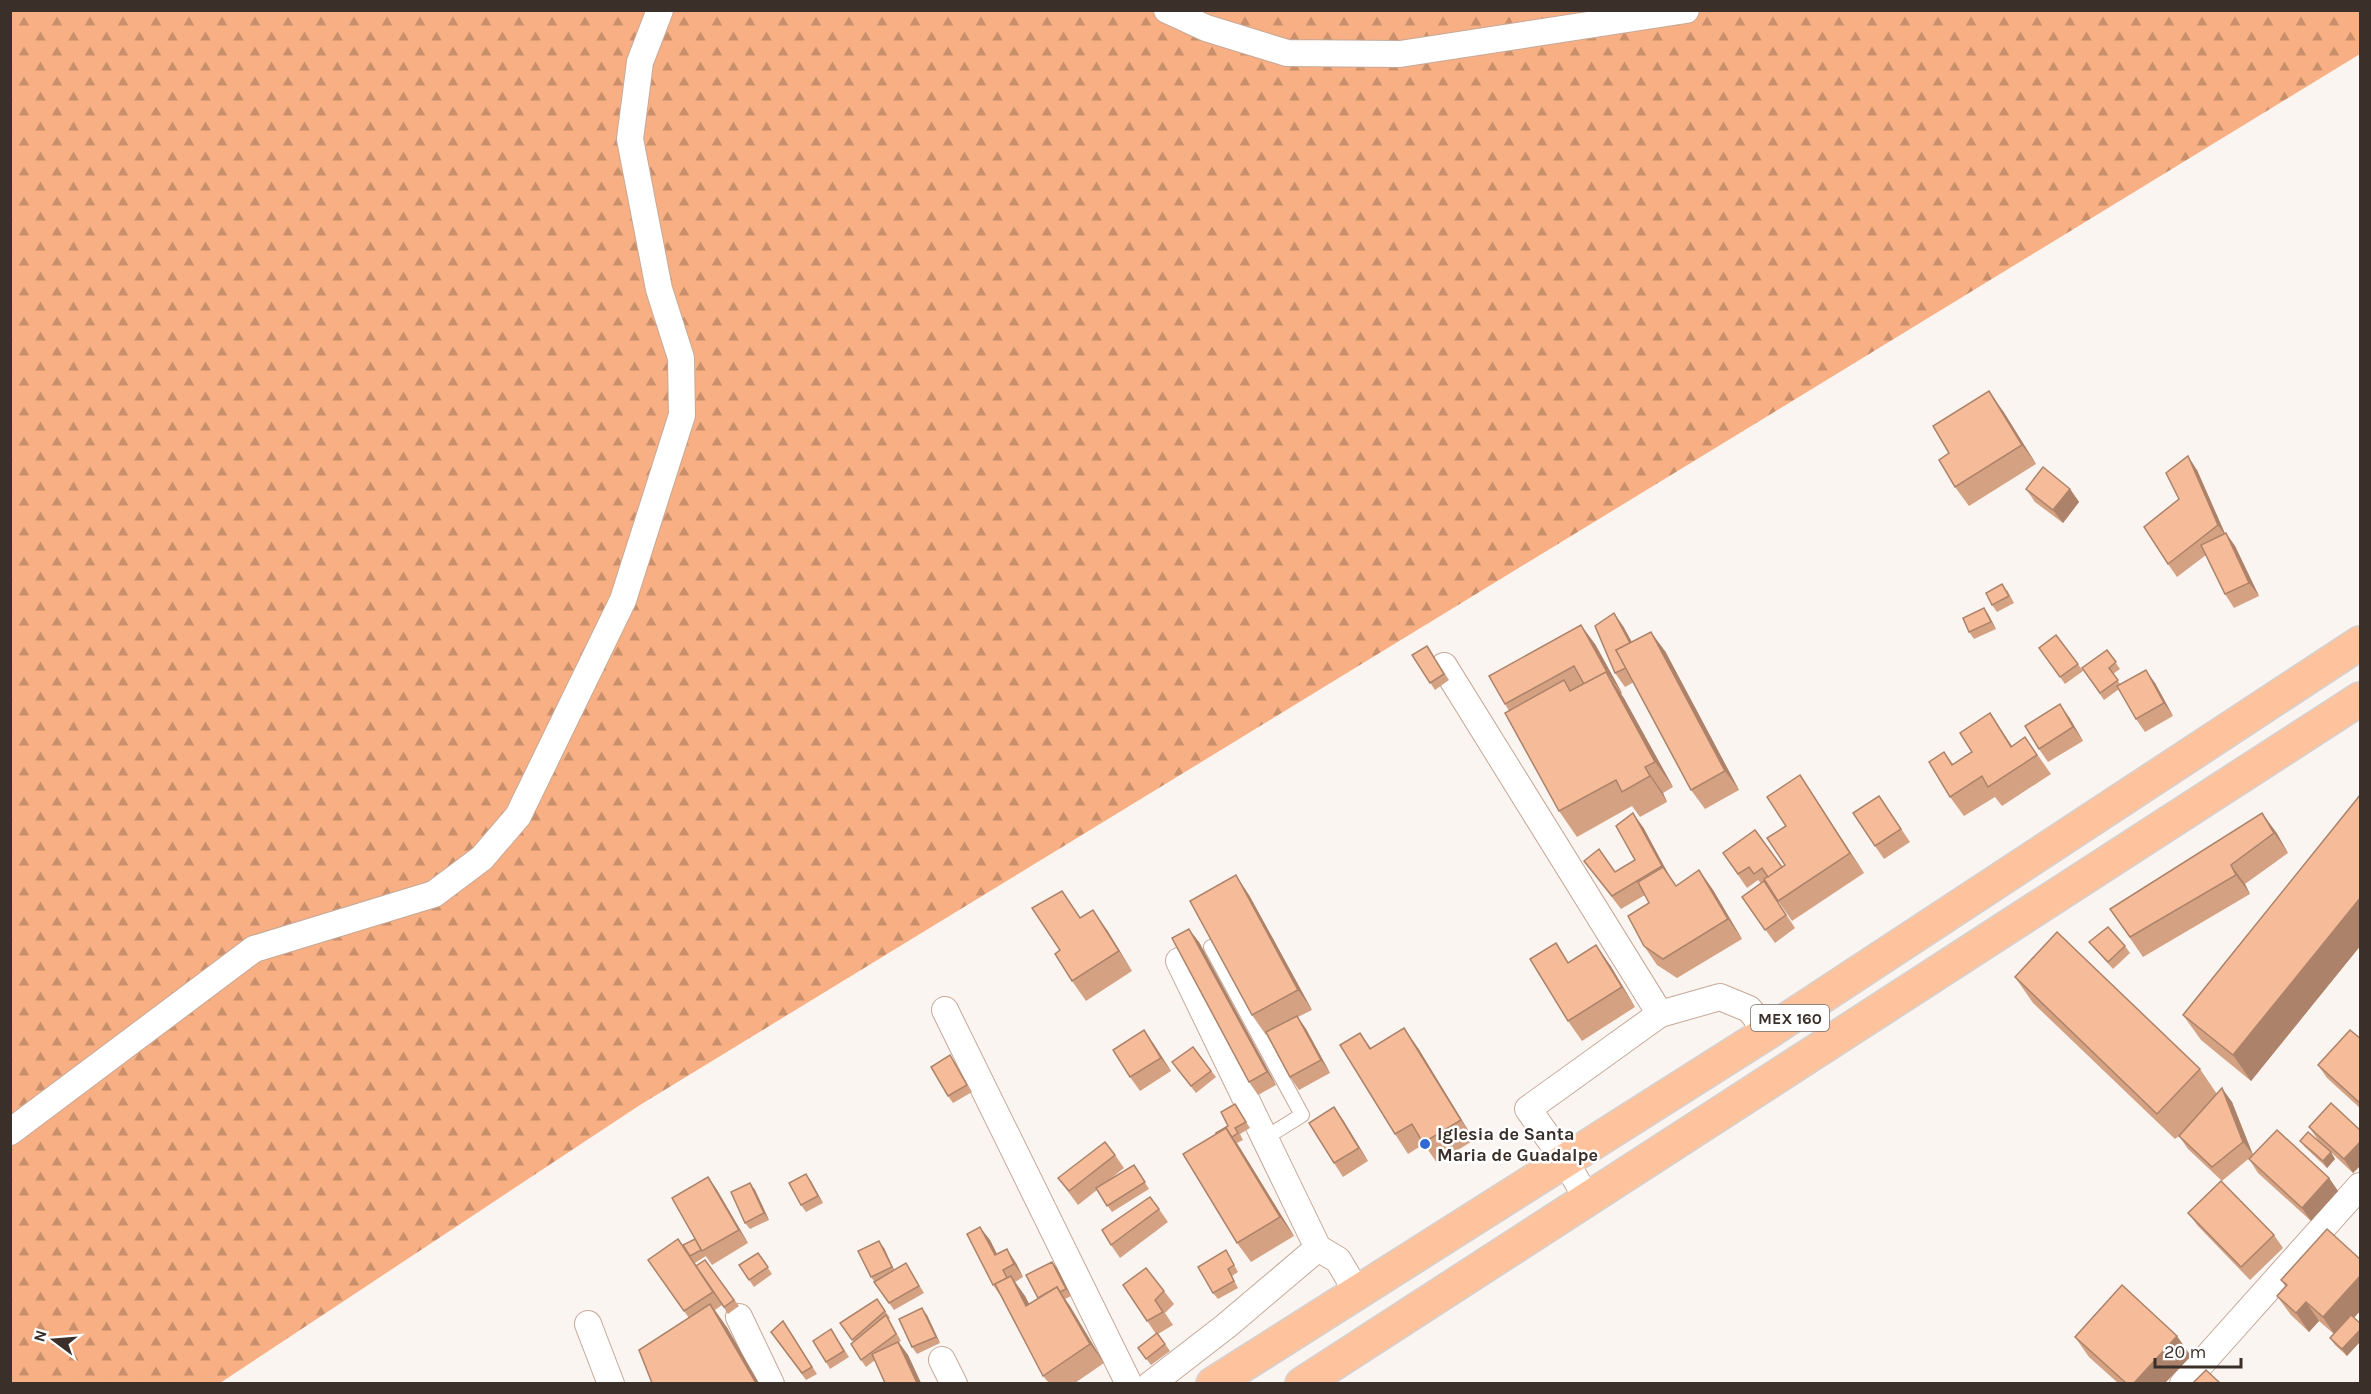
<svg xmlns="http://www.w3.org/2000/svg" width="2371" height="1394" viewBox="0 0 2371 1394" font-family="Karla,sans-serif">
<style>
.forest{fill:url(#forest-firs)}
.lines{fill:none;stroke-linecap:round;stroke-linejoin:round}
.service-casing{stroke:#c6a998;stroke-width:16}
.minor-casing{stroke:#c6a998;stroke-width:28}
.primary-casing{stroke:#d4d1d0;stroke-width:36}
.service{stroke:#fff;stroke-width:14}
.minor{stroke:#fff;stroke-width:26}
.primary{stroke:#fec39d;stroke-width:33}
.wall{fill:#d4a183}
.shaded-wall{fill:#ac836a}
.building{fill:#f6bb98;stroke:#ac836a;stroke-width:1.5}
.poi-dot{fill:#3169d7;stroke:#fff;stroke-width:2}
.labels{text-anchor:middle;dominant-baseline:central;stroke-width:5;stroke-linejoin:round;paint-order:stroke}
.shield{fill:#fff;stroke:#766e69;stroke-width:1.5}
.shield-label{font-size:16px;font-weight:bold;fill:#3b3029}
.poi-label{font-size:18px;font-weight:bold;fill:#3b3029;stroke:#fff;text-anchor:start}
</style>
<defs>
<pattern id="forest-firs" width="22" height="20" patternUnits="userSpaceOnUse" patternTransform="scale(1.5)"><rect width="22" height="20" fill="#f7af83"/><path d="M5 1l3.5 6h-7zM16 11l3.5 6h-7z" fill="#c98f6b"/></pattern>
</defs>
<rect width="100%" height="100%" fill="#fbf5f1"/>
<path class="forest" d="M2360,10v44l-1720,1051 -420,278 -209,1 -1,-1373z"/>
<g class="lines">
<defs>
<path id="service" d="M1211,947l91,168 -37,23"/>
<g id="minor">
<path d="M1167,10l39,18 81,25 113,1 286,-44"/>
<path d="M1444,666l216,348 60,-17 29,12 19,23"/>
<path d="M1179,961l139,287 20,12 19,32"/>
<path d="M945,1010l184,374"/>
<path d="M10,1132l244,-183 180,-55 48,-36 36,-42 105,-216 59,-185 -1,-57 -22,-69 -29,-150 10,-77 20,-52"/>
<path d="M1588,1200l-23,-39 -37,-52 132,-95"/>
<path d="M739,1317l32,67"/>
<path d="M588,1324l23,60"/>
<path d="M942,1360l12,24"/>
<path d="M1151,1384l75,-58 92,-78"/>
<path d="M2183,1384l177,-198"/>
</g>
<g id="primary">
<path d="M1213,1384l555,-352 592,-389"/>
<path d="M1302,1384l1058,-685"/>
</g>
</defs>
<use href="#service" class="service-casing"/>
<use href="#minor" class="minor-casing"/>
<use href="#primary" class="primary-casing"/>
<use href="#service" class="service"/>
<use href="#minor" class="minor"/>
<use href="#primary" class="primary"/>
</g>
<g class="wall">
<path d="M2003,411l33,53 -67,42 -14,-19 -6,-34z"/>
<path d="M2197,470l28,64 10,12 24,50 -25,12 -9,-14 -19,-39 -29,22 -9,-13 11,-65z"/>
<path d="M2026,489h44l9,13 -16,21 -28,-21z"/>
<path d="M2007,590l7,13 -17,9 -5,-7z"/>
<path d="M1984,608l4,6 8,15 -22,10 -5,-7z"/>
<path d="M1623,626l9,16 33,9 74,139 -34,19 -14,-19 -57,-108 -9,5 -10,-14z"/>
<path d="M2056,635l27,36 -18,13 -26,-36z"/>
<path d="M1595,644l27,49 -1,1 52,93 -10,6 4,9 -27,15 -8,-11 -55,31 -18,-26 -50,-100 -4,-7z"/>
<path d="M1427,646l22,34 -14,10 -23,-35z"/>
<path d="M2107,650l13,19 -7,5 7,10 35,-1 18,33 -28,16 -9,-13 -17,-30 -15,11 -22,-32z"/>
<path d="M1990,713l22,33 13,-9 26,37 -49,32 -7,-9 -31,19 -14,-19 -6,-45 9,12 19,-12z"/>
<path d="M2069,717l14,24 -35,21 -9,-13z"/>
<path d="M2361,794v151l-110,136 -50,-41 -18,-25z"/>
<path d="M1813,795l51,78 -72,48 -25,-36 28,43 -20,15 -33,-46 19,-14 -3,-3 -11,8 -24,-35 59,14 3,-2 1,-39z"/>
<path d="M1879,796l31,46 -26,17 -9,-13z"/>
<path d="M1643,827l27,50 6,9 23,-16 14,20 29,49 -65,39 -20,-13 -13,-19 5,-43 -4,-8 -24,14 -37,-48 31,11 20,-12z"/>
<path d="M2276,832l12,21 -43,31 5,10 -107,63 -33,-48z"/>
<path d="M1249,895l63,115 -14,7 8,12 24,44 -31,17 -9,-13 -23,-43 -1,1 -14,-20z"/>
<path d="M1081,918l26,12 25,41 -46,30 -14,-20 -12,-31z"/>
<path d="M1199,942l77,143 -18,10 -9,-13z"/>
<path d="M2089,942l36,4 5,7 -17,16 -19,-21z"/>
<path d="M1570,962l40,3 25,42 -53,34 -14,-20z"/>
<path d="M2015,977l185,92 17,25 15,8 21,53 -31,26 -34,-32 -9,-13 -4,3 -142,-136z"/>
<path d="M1360,1033l11,15h47l56,92 -37,23 -13,-19 -16,10 -13,-20z"/>
<path d="M2361,1039v70l-34,-31 -9,-13z"/>
<path d="M1153,1043l18,28 -31,20 -10,-14z"/>
<path d="M1193,1047l23,30 -20,16 -19,-24z"/>
<path d="M955,1062l17,30 -19,11 -5,-7z"/>
<path d="M1235,1104l15,24 -10,6 3,6 -6,3 57,93 -43,26 -14,-19 -9,-117z"/>
<path d="M1343,1120l25,41 -25,16 -9,-14z"/>
<path d="M2309,1127l52,4v34l-8,8 -35,-33z"/>
<path d="M2300,1141l35,18 -8,9 -22,-21z"/>
<path d="M1115,1155l9,13 -14,11 24,-14 15,24 -37,23 -15,-22 -19,15 -20,-27z"/>
<path d="M2249,1159l80,19 9,13 -27,30 -53,-48z"/>
<path d="M806,1174l17,29 -17,9 -5,-7z"/>
<path d="M708,1177l9,13 31,53 -36,22 -7,-10 1,1 -11,7 1,2 9,-5 34,46 -11,8 -16,-24 10,15 -7,5 13,19 -39,-11 -41,-58 35,-15 12,-6z"/>
<path d="M750,1183l5,7 14,30 -19,9 -5,-6z"/>
<path d="M1159,1209l9,13 -48,36 -9,-13z"/>
<path d="M2188,1213l86,22 9,13 -33,32 -52,-54z"/>
<path d="M990,1240l7,14 19,9 7,14 -8,5 10,14 4,8 9,-6 14,-36 5,6 14,28 -6,3 39,64 -29,20h-26l-6,-7 -41,-78 -9,-13z"/>
<path d="M884,1248l10,22 12,-7 18,30 -30,17 -23,-33z"/>
<path d="M1226,1250l12,22 -6,4 6,12 -20,11 -5,-6z"/>
<path d="M758,1253l14,21 -18,13 -15,-22z"/>
<path d="M2361,1260v50l-7,8 -7,38 -12,-11 -5,-7 4,-4 -15,-13 -10,11 -18,-17 -14,-19 8,-10 -4,-6z"/>
<path d="M1123,1285l41,6 10,13 -9,9 8,12 -15,9 12,17 -19,14 -13,-17 18,-14z"/>
<path d="M877,1299l13,19 -1,1 12,22 -2,1 9,13 13,28h-36l-10,-23 -9,7 -5,-7 -7,-18 -14,-19z"/>
<path d="M927,1315l13,28 -23,11 -5,-7z"/>
<path d="M788,1328l29,46 -11,6 -35,-48z"/>
<path d="M831,1329l18,28 -19,12 -4,-7z"/>
<path d="M2075,1337l116,19 -26,27h-47l-29,-26z"/>
</g>
<g class="shaded-wall">
<path d="M1989,391l14,20 33,53 -14,-19z"/>
<path d="M2188,456l9,14 30,68 -9,-13z"/>
<path d="M2070,489l9,13 -16,21 -10,-13z"/>
<path d="M2226,533l9,13 24,50 -10,-13z"/>
<path d="M1984,608l4,6 8,15 -5,-7z"/>
<path d="M1614,613l9,13 20,37 -9,-13z"/>
<path d="M1581,625l14,19 27,49 -14,-19z"/>
<path d="M1651,632l14,19 74,139 -14,-19z"/>
<path d="M2146,670l9,13 18,33 -9,-13z"/>
<path d="M1606,672l18,26 49,89 -18,-25z"/>
<path d="M2060,704l9,13 14,24 -10,-14z"/>
<path d="M1990,713l13,20 22,33 -14,-19z"/>
<path d="M1645,767l18,26 4,9 -17,-26z"/>
<path d="M1800,775l13,20 51,78 -14,-20z"/>
<path d="M1633,813l10,14 28,52 -9,-13z"/>
<path d="M2262,813l14,19 12,21 -14,-20z"/>
<path d="M2231,865l14,19 5,10 -14,-19z"/>
<path d="M1699,870l14,20 29,49 -14,-20z"/>
<path d="M1236,875l13,20 63,115 -14,-20z"/>
<path d="M2361,897v48l-110,136 -18,-26z"/>
<path d="M1093,910l14,20 25,41 -13,-20z"/>
<path d="M1189,929l10,13 77,143 -9,-13z"/>
<path d="M1596,945l14,20 25,42 -13,-20z"/>
<path d="M1297,1016l9,13 24,44 -9,-13z"/>
<path d="M1404,1028l14,20 56,92 -13,-20z"/>
<path d="M1144,1030l9,13 18,28 -10,-13z"/>
<path d="M2222,1088l10,14 21,53 -10,-13z"/>
<path d="M1334,1107l9,13 25,41 -9,-13z"/>
<path d="M1226,1128l14,20 54,88 -14,-19z"/>
<path d="M2361,1141v24l-8,8 -9,-14z"/>
<path d="M2331,1152l4,7 -8,9 -4,-7z"/>
<path d="M806,1174l5,7 12,22 -5,-7z"/>
<path d="M708,1177l9,13 31,53 -9,-13z"/>
<path d="M2329,1178l9,13 -27,30 -9,-13z"/>
<path d="M750,1183l5,7 14,30 -5,-7z"/>
<path d="M980,1227l10,13 14,29 -9,-14z"/>
<path d="M879,1241l5,7 12,26 -4,-7z"/>
<path d="M1007,1249l9,14 7,14 -9,-13z"/>
<path d="M1052,1262l5,6 14,28 -5,-7z"/>
<path d="M2361,1275v35l-25,27 -13,-20z"/>
<path d="M1011,1276l14,20 15,29 -14,-19z"/>
<path d="M1057,1287l13,19 34,57 -14,-19z"/>
<path d="M2306,1302l13,19 -10,11 -13,-19z"/>
<path d="M710,1304l18,25 31,54h-3z"/>
<path d="M922,1308l5,7 13,28 -4,-6z"/>
<path d="M2361,1329v12l-14,15 -5,-7z"/>
<path d="M2177,1336l14,20 -26,27h-31z"/>
<path d="M898,1342l10,13 13,28h-4z"/>
</g>
<g class="building">
<path d="M1989,391l33,54 -67,42 -16,-27 10,-7 -16,-27z"/>
<path d="M2188,456l30,69 -50,39 -24,-37 35,-28 -13,-26z"/>
<path d="M2043,467l27,22 -17,21 -27,-21z"/>
<path d="M2226,533l23,50 -24,11 -24,-49z"/>
<path d="M2002,584l7,12 -17,9 -6,-12z"/>
<path d="M1984,608l7,14 -22,10 -6,-14z"/>
<path d="M1614,613l16,30 -14,7 10,18 -11,5 -20,-47z"/>
<path d="M1581,625l27,49 -1,1 -1,-3 -22,12 -10,-18 -69,38 -16,-28z"/>
<path d="M1651,632l74,139 -34,19 -75,-140z"/>
<path d="M2056,635l22,29 -18,13 -21,-29z"/>
<path d="M1427,646l17,28 -14,9 -18,-28z"/>
<path d="M2107,650l9,12 -7,6 9,12 -18,13 -18,-25z"/>
<path d="M2146,670l18,33 -28,16 -19,-33z"/>
<path d="M1606,672l49,90 -10,5 5,9 -28,16 -6,-12 -57,31 -54,-98 59,-33 6,11z"/>
<path d="M2060,704l13,23 -34,22 -14,-23z"/>
<path d="M1990,713l21,34 14,-10 12,18 -49,32 -6,-11 -32,21 -21,-35 15,-10 8,13 20,-13 -12,-19z"/>
<path d="M1800,775l50,78 -72,48 -14,-22 21,-14 -18,-27 19,-12 -19,-29z"/>
<path d="M2361,794v103l-128,158 -50,-40z"/>
<path d="M1879,796l22,33 -26,17 -22,-33z"/>
<path d="M1633,813l29,53 -50,30 -28,-35 15,-12 16,23 20,-12 -19,-34z"/>
<path d="M2262,813l12,20 -43,32 5,10 -106,62 -20,-28z"/>
<path d="M1755,830l27,37 -14,10 -6,-9 -8,6 -5,-7 -11,7 -15,-21z"/>
<path d="M1663,867l13,19 23,-16 29,49 -65,40 -19,-13 -16,-30 21,-13 -11,-21z"/>
<path d="M1236,875l62,115 -46,25 -62,-114z"/>
<path d="M1764,881l22,34 -21,15 -23,-33z"/>
<path d="M1062,891l18,27 13,-8 26,41 -47,30 -17,-27 5,-4 -28,-42z"/>
<path d="M2108,927l17,19 -17,16 -19,-20z"/>
<path d="M1189,929l78,143 -18,10 -77,-144z"/>
<path d="M2057,932l143,137 -43,45 -142,-137z"/>
<path d="M1556,943l12,20 28,-18 26,42 -54,34 -38,-62z"/>
<path d="M1297,1016l24,44 -31,17 -24,-45z"/>
<path d="M1404,1028l57,92 -38,23 -11,-19 -17,10 -55,-89 20,-12 10,16z"/>
<path d="M1144,1030l17,28 -31,19 -17,-27z"/>
<path d="M2350,1030l11,9v65l-43,-39z"/>
<path d="M1193,1047l18,24 -20,15 -19,-24z"/>
<path d="M950,1055l17,30 -19,11 -17,-29z"/>
<path d="M2222,1088l21,54 -31,25 -33,-31z"/>
<path d="M2331,1103l30,28v10l-17,18 -35,-32z"/>
<path d="M1235,1104l11,18 -11,6 3,5 -6,4 -6,-9 -9,6 -1,-1 12,-7 -7,-14z"/>
<path d="M1334,1107l25,41 -25,15 -25,-40z"/>
<path d="M1226,1128l54,89 -43,26 -54,-89z"/>
<path d="M2277,1130l52,48 -27,30 -53,-49z"/>
<path d="M2308,1132l23,20 -8,9 -23,-20z"/>
<path d="M1105,1142l10,13 -46,36 -11,-13z"/>
<path d="M1134,1165l11,17 -38,24 -11,-18z"/>
<path d="M806,1174l12,22 -17,9 -12,-22z"/>
<path d="M708,1177l31,53 -37,21 -30,-53z"/>
<path d="M2221,1181l53,54 -33,32 -53,-54z"/>
<path d="M750,1183l14,30 -19,10 -14,-31z"/>
<path d="M1150,1197l9,12 -48,36 -9,-15z"/>
<path d="M980,1227l15,28 12,-6 7,15 -11,6 4,8 -14,7 -26,-51z"/>
<path d="M2327,1229l34,31v15l-38,42 -17,-15 -10,11 -19,-17 10,-11 -6,-5z"/>
<path d="M678,1239l35,53 -29,19 -36,-51z"/>
<path d="M695,1239l6,11 -11,6 -7,-11z"/>
<path d="M879,1241l13,26 -21,10 -13,-26z"/>
<path d="M1226,1250l8,15 -6,4 6,12 -21,12 -15,-26z"/>
<path d="M758,1253l10,14 -19,13 -10,-15z"/>
<path d="M705,1260l29,40 -10,7 -28,-41z"/>
<path d="M1052,1262l14,27 -6,3 -3,-5 -19,11 -12,-23z"/>
<path d="M906,1263l13,23 -30,17 -15,-21z"/>
<path d="M1146,1268l18,23 -9,9 8,12 -16,9 -24,-36z"/>
<path d="M1011,1276l15,30 31,-19 33,57 -47,32 -48,-92z"/>
<path d="M2122,1285l55,51 -43,47h-8l-51,-46z"/>
<path d="M877,1299l8,12 -33,29 -12,-17z"/>
<path d="M710,1304l46,79h-104l-13,-33z"/>
<path d="M922,1308l14,29 -24,10 -13,-28z"/>
<path d="M886,1315l10,19 -35,26 -10,-16z"/>
<path d="M2351,1315l10,9v5l-19,20 -12,-11z"/>
<path d="M783,1321l29,46 -10,6 -31,-41z"/>
<path d="M831,1329l13,22 -18,11 -13,-21z"/>
<path d="M1157,1333l8,11 -19,15 -8,-11z"/>
<path d="M898,1342l19,41h-32l-13,-29z"/>
<path d="M2206,1370l14,13h-27z"/>
</g>
<circle class="poi-dot" cx="1425" cy="1144" r="6"/>
<g class="labels">
<rect class="shield" x="1751" y="1005" width="78" height="26" rx="4.5"/>
<g class="shield-label">
<text x="1790" y="1018">MEX 160</text>
</g>
<g class="poi-label">
<text x="1437" y="1134">Iglesia de Santa<tspan x="1437" dy="21">Maria de Guadalpe</tspan></text>
</g>
</g>
<rect width="2371" height="1394" fill="none" stroke="#3b3029" stroke-width="24"/>
<g transform="translate(54 1340) rotate(286)" stroke="#ffffff" stroke-width="4.5" paint-order="stroke">
<path d="M0-4.5L10 22L0 15L-10 22Z" fill="#3b3029"/>
<text y="-9" font-size="16" font-weight="bold" text-anchor="middle" fill="#3b3029">N</text>
</g>
<path d="M2155 1358v9h86v-9" fill="none" stroke="#3b3029" stroke-width="3"/>
<text x="2164" y="1358" font-size="18" fill="#3b3029" stroke="#ffffff" stroke-width="4.5" paint-order="stroke">20 m</text>
</svg>
